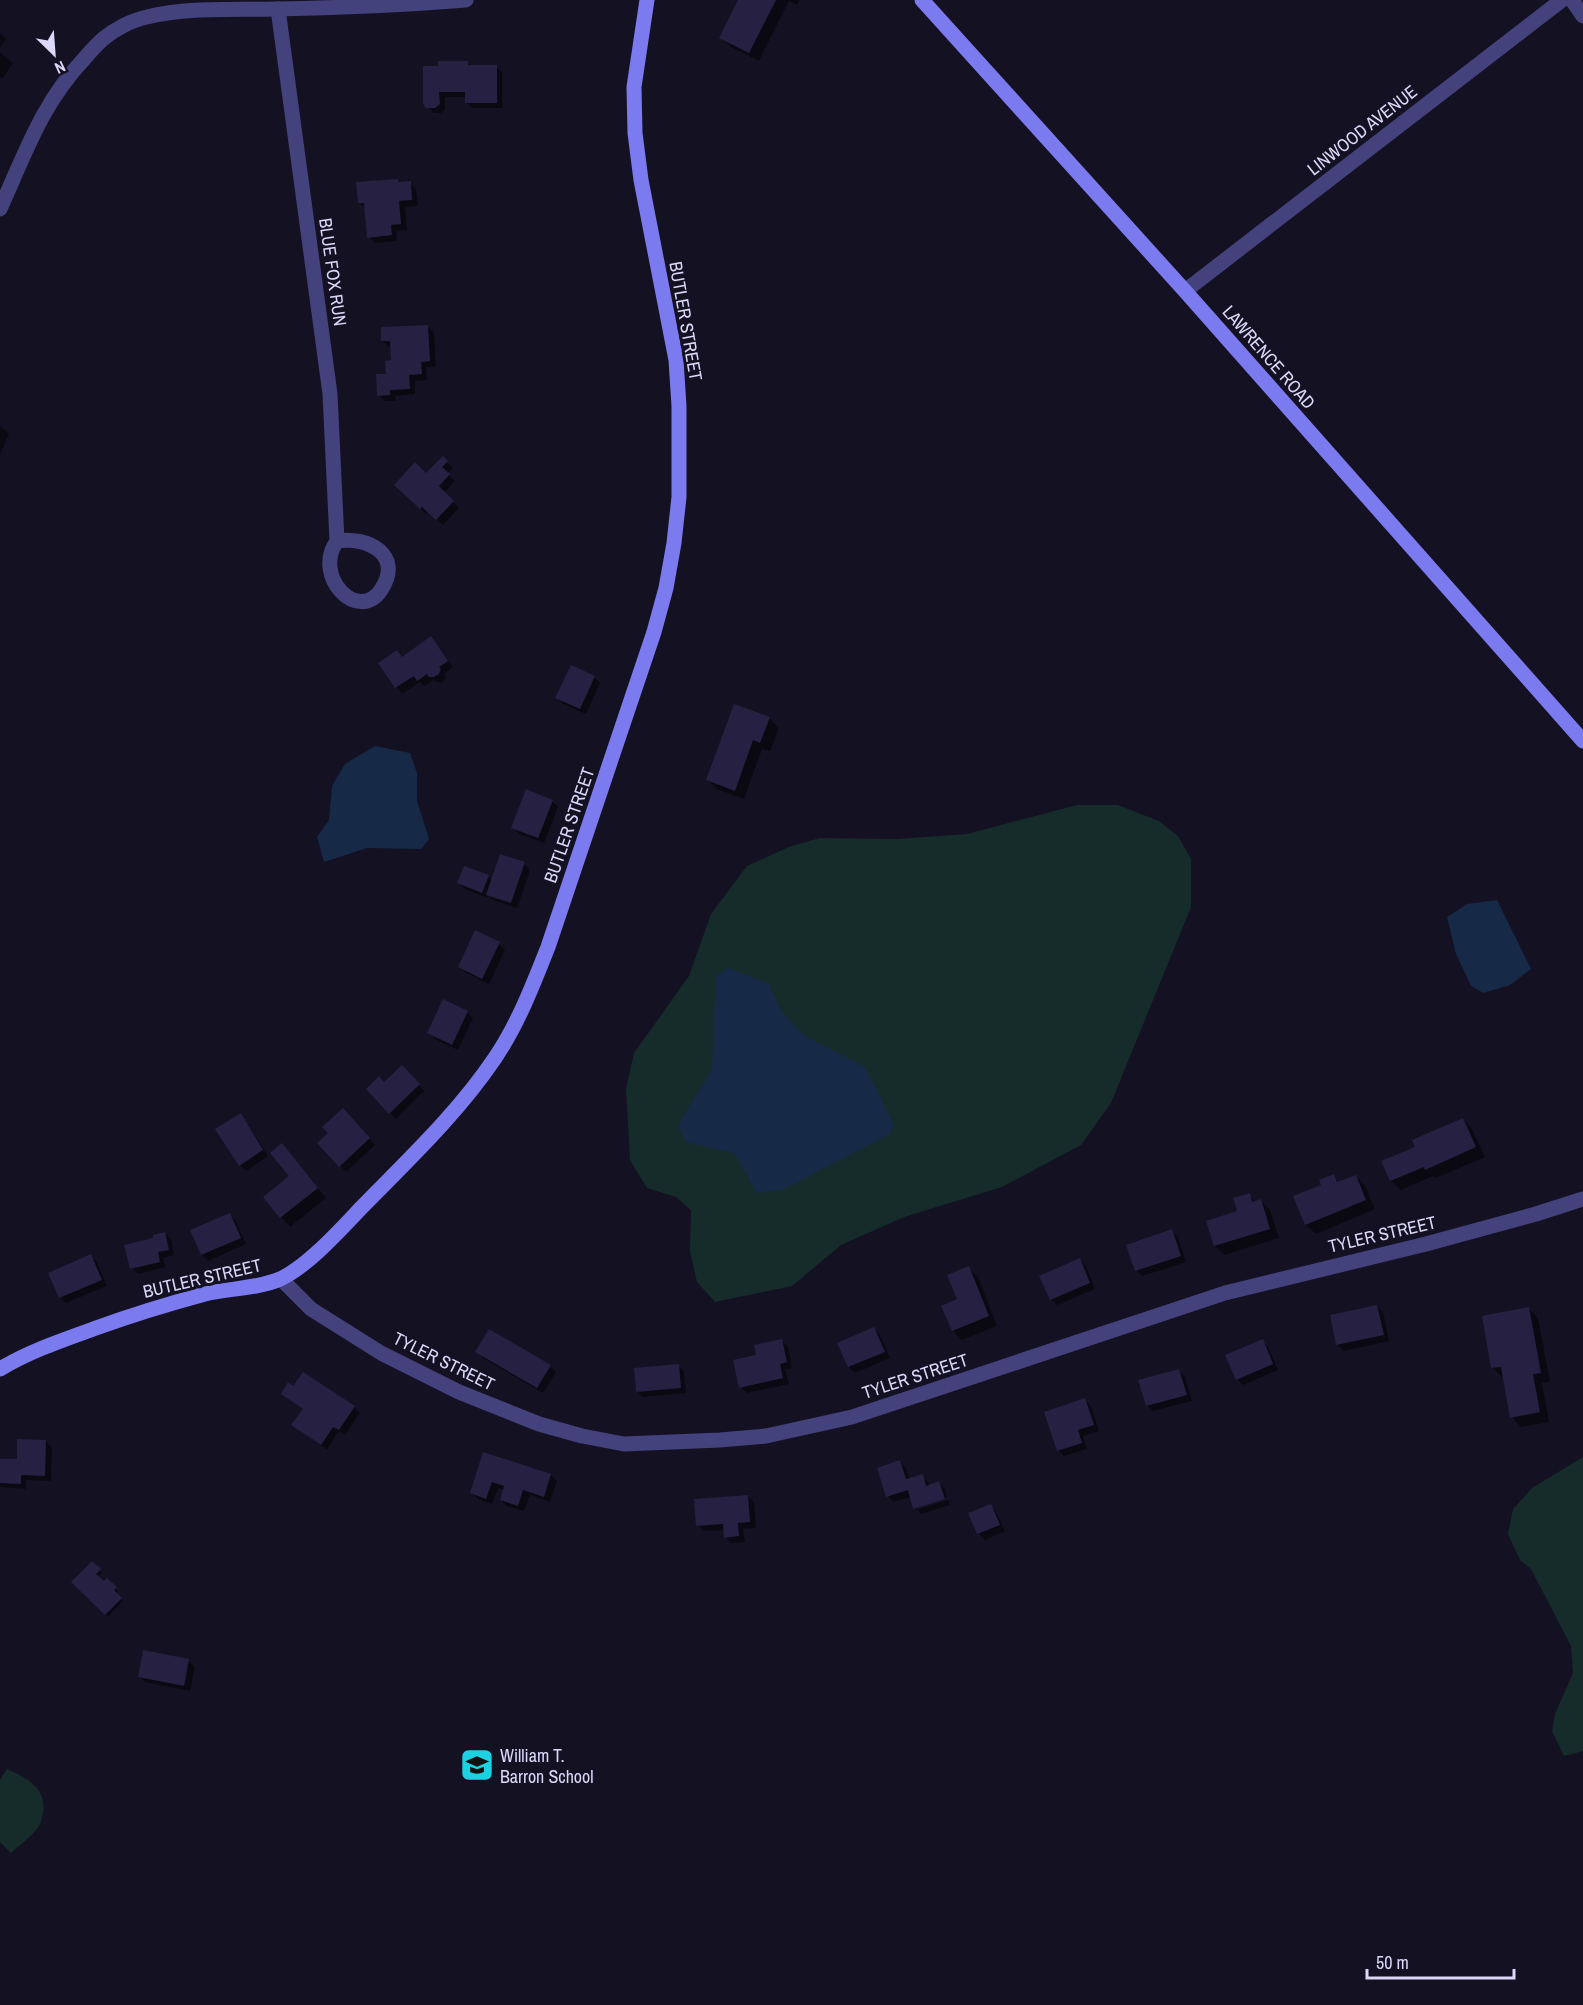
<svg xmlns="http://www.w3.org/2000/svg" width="1583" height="2005" viewBox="0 0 1583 2005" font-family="'Archivo Narrow',sans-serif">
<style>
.green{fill:#152c2b}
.water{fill:#162a48}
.shadow{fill:#0007}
.building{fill:#262042}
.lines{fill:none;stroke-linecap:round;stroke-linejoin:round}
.street{stroke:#43427c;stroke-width:15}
.secondary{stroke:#7b7bef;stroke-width:15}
.labels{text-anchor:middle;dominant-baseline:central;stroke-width:6;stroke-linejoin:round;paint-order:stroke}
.street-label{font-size:18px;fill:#dbd8fa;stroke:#141123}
.poi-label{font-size:18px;fill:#dbd8fa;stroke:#141123;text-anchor:start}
</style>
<rect width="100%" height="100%" fill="#141123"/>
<g class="green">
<path d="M1077,805h41l41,16 19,15 13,23v48l-80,196 -30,42 -79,42 -98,30 -63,28 -49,41 -77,16 -18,-20 -7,-30 1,-42 -15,-13 -29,-9 -17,-28 -4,-71 8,-36 55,-77 22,-62 36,-48 42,-19 31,-9 77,1 70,-5z"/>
<path d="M1583,1457v294l-19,5 -12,-25 3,-17 18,-41 -2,-27 -40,-77 -11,-9 -12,-26 5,-25 19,-21z"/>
<path d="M7,1769c20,9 40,19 36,44 -1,6 -3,13 -7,17 -7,9 -17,15 -25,23l-11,-11v-62z"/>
</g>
<g class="water">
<path d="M375,746l35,7 7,20v28l12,38 -8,10 -54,-1 -43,14 -7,-25 12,-17 3,-34 13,-22z"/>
<path d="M1497,900l34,69 -21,16 -27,8 -12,-7 -15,-32 -9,-37 20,-13z"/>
<path d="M728,968l41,16 13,28 21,23 62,32 29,58 -4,9 -106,55 -27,4 -23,-40 -48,-11 -8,-17 34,-55 4,-94z"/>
</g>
<g class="shadow">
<path d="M740,0h60l-3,5 -8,-4 -30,60 -28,-14 -10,-9z"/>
<path d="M0,33l6,6 -6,8z"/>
<path d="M0,52l13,11 -11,16 -2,-2z"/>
<path d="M467,62l4,4h25l6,6v36h-30l-6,-6v-5h-21v13l-4,3h-7l-7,-6 13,-39z"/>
<path d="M397,180l4,4 9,-1 6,6 2,17 -13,1 2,23 -11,1 1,10 -22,2 -6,-6 -3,-28 -6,-6z"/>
<path d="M428,326l6,7 2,33 -10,1 1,13 -12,1v13l-20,2 1,5h-11l-6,-6 13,-33v-15h-3l-6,-6z"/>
<path d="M0,426l9,8 -9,20z"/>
<path d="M443,458l10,10 -6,5 8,8 -11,12 15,15 -16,17 -14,-14 -3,3 -30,-29 31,-10z"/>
<path d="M431,638l22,29 -9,7 2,3 -1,3 -4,3 -4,-1 -3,-2 -10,6 -4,-4 -18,12 -22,-31 17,-12 6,7z"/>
<path d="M594,677l6,6 -14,31 -23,-10 -6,-6z"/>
<path d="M769,718l10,10 -9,23 -8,-2 -18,50 -27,-10 -9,-9z"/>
<path d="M552,801l6,6 -14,36 -25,-9 -6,-6z"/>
<path d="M524,864l6,6 -13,38 -24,-8 -4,-4 -1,2 -23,-9 -6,-6 29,-7 4,4z"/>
<path d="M499,944l6,6 -16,34 -23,-11 -6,-6z"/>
<path d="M467,1012l6,6 -15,32 -23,-11 -6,-6z"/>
<path d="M402,1067l22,24 -28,28 -28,-29 16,-7z"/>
<path d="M240,1115l6,6 22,35 -22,15 -6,-6z"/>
<path d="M349,1116l26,29 -29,27 -6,-6 -10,-33z"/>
<path d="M1463,1119l9,10 13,28 -49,21 -3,-2 -32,14 -10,-9 -8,-19 34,-15z"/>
<path d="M291,1155l35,43 -36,29 -9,-10 10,-41z"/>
<path d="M1333,1176l7,7 16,-7 9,10 10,23 -59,25 -10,-9 -11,-28 28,-11z"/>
<path d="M1249,1195l7,7 5,-1 9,9 9,28 -55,17 -9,-9 24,-34z"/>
<path d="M230,1215l6,6 10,23 -38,17 -6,-6 -10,-24z"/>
<path d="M1172,1231l6,6 8,25 -44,14 -6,-6z"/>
<path d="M165,1233l6,6 3,16 -11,3 2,9 -27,7 -6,-6 23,-29z"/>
<path d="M91,1256l6,6 10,24 -41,17 -6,-6z"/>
<path d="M1080,1260l6,6 9,23 -38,16 -6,-6z"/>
<path d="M968,1268l10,9 19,49 -35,14 -9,-9z"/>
<path d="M1377,1306l6,6 6,29 -45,10 -6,-6 -7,-29z"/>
<path d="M1529,1309l9,9 12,64 -8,1 7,39 -28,5 -9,-10 -8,-40h-2l-9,-9z"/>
<path d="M874,1329l6,6 10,23 -35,15 -6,-6 -10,-23z"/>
<path d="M1262,1340l6,7 10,23 -35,15 -6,-6z"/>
<path d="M782,1341l6,6 4,21 -7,1 4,15 -42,9 -6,-6 17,-31z"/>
<path d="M477,1352l73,14 6,6 -13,21 -60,-35z"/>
<path d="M678,1365l6,6 2,22 -43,4 -6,-6z"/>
<path d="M1179,1371l6,6 7,24 -39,10 -6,-6z"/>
<path d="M282,1394l72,13 6,6 -15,22 -6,-4 -12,19 -34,-25 11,-15z"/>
<path d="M1085,1400l6,6 8,25 -16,5 4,13 -23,7 -6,-6z"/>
<path d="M46,1441l6,7 -1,33 -25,-1v9l-26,-2v-27l18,1z"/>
<path d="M484,1454l67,21 6,6 -7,21 -20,-7 -6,16 -17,-5 -6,-6 4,-10 -7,-2 -6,16 -14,-5 -6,-6z"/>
<path d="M900,1462l6,6 4,12 12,-4 6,6 2,4 9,-3 6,6 2,8 -31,10v3l32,-10 2,5 -29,9 -6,-6 -4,-11 -17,5 -6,-6z"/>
<path d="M748,1496l6,6 2,26 -13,1 2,13 -14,1 -6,-6v-7l-21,1 -7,-6z"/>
<path d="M990,1505l6,7 9,19 -20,9 -6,-6 -9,-20z"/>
<path d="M92,1563l10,10 -5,4 7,7 3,-4 11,11 -3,3 8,7 -15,16 -35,-35z"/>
<path d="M189,1661l6,6 -5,24 -45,-9 -6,-6z"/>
</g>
<g class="building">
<path d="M738,0h38l-27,53 -30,-15z"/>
<path d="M438,61h30v4h29v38h-32v-11h-26l1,12 -5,4h-9l-3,-4v-38h15z"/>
<path d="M398,179v3l13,-1 1,19 -13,1 2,23 -10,1 1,10 -25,3 -3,-35h-6l-2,-21z"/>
<path d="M428,325l2,36 -9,1 1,12 -13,1 1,14 -20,1v5l-13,1 -1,-22h10l-1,-13 6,-1 -1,-19h-9v-14z"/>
<path d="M443,456l5,5 -6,6 8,7 -11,12 15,15 -18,19 -14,-13 -2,2 -26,-24 21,-23 11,11z"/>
<path d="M431,636l17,25 -9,6 2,2 -2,5 -5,3h-5l-2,-3 -10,7 -3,-5 -19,12 -17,-25 19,-13 5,7z"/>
<path d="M571,665l24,11 -15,33 -25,-11z"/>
<path d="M734,704l36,13 -10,26 -7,-3 -18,51 -29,-11z"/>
<path d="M526,789l27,11 -15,38 -27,-10z"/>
<path d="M500,854l25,8 -14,41 -25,-8z"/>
<path d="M464,866l25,9 -7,18 -25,-10z"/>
<path d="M475,930l25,12 -18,37 -24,-12z"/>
<path d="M443,999l25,12 -16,34 -25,-12z"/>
<path d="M402,1065l18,19 -31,30 -23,-25 13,-13 5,6z"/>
<path d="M343,1108l27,30 -31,29 -22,-24 11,-10 -6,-6z"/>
<path d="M241,1113l22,37 -24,16 -24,-37z"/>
<path d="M1463,1118l13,29 -51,23 -1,-3 -34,14 -9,-20 34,-14 -3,-7z"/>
<path d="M282,1143l36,45 -38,30 -17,-21 26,-21 -19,-23z"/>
<path d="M1334,1174l3,8 19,-7 10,25 -61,25 -12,-29 28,-11 -2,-5z"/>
<path d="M1250,1193l2,9 9,-3 9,30 -56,17 -8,-25 31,-10 -4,-13z"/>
<path d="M230,1213l11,25 -40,17 -11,-25z"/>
<path d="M1172,1229l9,27 -46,15 -9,-26z"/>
<path d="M165,1232l4,18 -11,2 2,10 -30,7 -6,-24 29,-7v-3z"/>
<path d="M91,1254l11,26 -43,18 -11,-25z"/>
<path d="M1080,1258l10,25 -40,17 -11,-24z"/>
<path d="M969,1266l20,50 -37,15 -11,-25 16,-7 -10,-24z"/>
<path d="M1377,1305l7,30 -48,10 -6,-30z"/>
<path d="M1529,1307l12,66 -8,1 7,38 -30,6 -9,-51 -10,1 -9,-52z"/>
<path d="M874,1327l11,25 -37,15 -11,-24z"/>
<path d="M489,1329l62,36 -14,23 -62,-36z"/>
<path d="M782,1339l5,23 -7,2 3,14 -44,10 -6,-28 23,-5 -2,-10z"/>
<path d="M1263,1339l10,25 -37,16 -11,-25z"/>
<path d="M679,1364l2,24 -45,4 -2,-24z"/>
<path d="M1179,1369l8,26 -41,11 -8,-26z"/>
<path d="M303,1372l52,34 -16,24 -6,-3 -12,18 -30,-20 12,-16 -22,-15 7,-12 5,4z"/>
<path d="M1085,1398l9,27 -16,5 4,13 -25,8 -13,-39z"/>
<path d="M17,1439l29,1 -1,36 -24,-1v9l-21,-1v-24h17z"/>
<path d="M483,1452l68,22 -7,23 -21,-7 -5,16 -18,-6 4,-14 -12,-4 -6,17 -16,-6z"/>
<path d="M900,1460l6,19 17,-5 3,12 13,-5 6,18 -32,10 -5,-19 -22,7 -9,-29z"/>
<path d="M748,1495l2,27 -12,1 1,13 -15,2 -1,-14 -27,2 -2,-27z"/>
<path d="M991,1504l9,21 -23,9 -9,-21z"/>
<path d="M92,1561l9,8 -5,5 8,7 3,-3 10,9 -3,3 8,8 -17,17 -34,-33z"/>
<path d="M143,1650l46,9 -5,27 -46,-9z"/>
</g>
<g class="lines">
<g class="street">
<path d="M1572,0l11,16"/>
<path d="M278,9l52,385 7,147c-25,35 21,83 44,49 23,-35 -13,-54 -44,-49"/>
<path d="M0,209c25,-55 42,-106 84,-150 6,-7 12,-14 19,-20 12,-10 29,-19 44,-22 40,-10 87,-7 128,-8 62,-1 129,-4 191,-9"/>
<path d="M1185,291l377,-291"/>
<path d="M281,1279l30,30 70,44 78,39 80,32 43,12 42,8 96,-4 46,-4 86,-19 373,-124 201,-49 110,-30 47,-15"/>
</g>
<g class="secondary">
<path d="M922,0l263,291 398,450"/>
<path d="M0,1369c30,-18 63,-29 96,-41 36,-13 72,-24 109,-34 24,-6 52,-5 75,-15 27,-12 61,-50 82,-72 46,-47 96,-94 133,-149 23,-34 38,-73 53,-111l106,-315 12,-44 8,-45 5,-46v-91l-3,-46 -35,-180 -6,-47 -1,-46 13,-87"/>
</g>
</g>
<defs>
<symbol id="school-square" viewBox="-11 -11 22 22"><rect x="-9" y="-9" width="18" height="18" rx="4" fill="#1cd2e2" stroke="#141123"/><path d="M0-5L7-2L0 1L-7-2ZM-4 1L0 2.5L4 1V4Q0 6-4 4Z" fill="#111"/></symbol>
</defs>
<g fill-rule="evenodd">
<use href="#school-square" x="458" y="1746" width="38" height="38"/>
</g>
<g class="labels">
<g class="street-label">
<text transform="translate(1362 130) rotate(-38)">LINWOOD AVENUE</text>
<text transform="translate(333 272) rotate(82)">BLUE FOX RUN</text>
<text transform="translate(686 321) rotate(80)">BUTLER STREET</text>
<text transform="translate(1269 357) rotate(49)">LAWRENCE ROAD</text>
<text transform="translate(569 825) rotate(-71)">BUTLER STREET</text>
<text transform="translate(1382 1234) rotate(-13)">TYLER STREET</text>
<text transform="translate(202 1278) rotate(-13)">BUTLER STREET</text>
<text transform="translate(444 1361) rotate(26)">TYLER STREET</text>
<text transform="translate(915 1376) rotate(-18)">TYLER STREET</text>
</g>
<g class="poi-label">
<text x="500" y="1755">William T.<tspan x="500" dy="21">Barron School</tspan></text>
</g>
</g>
<g transform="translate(54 54) rotate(155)" stroke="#141123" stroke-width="4.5" paint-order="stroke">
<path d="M0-4.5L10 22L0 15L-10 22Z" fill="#dbd8fa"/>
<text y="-9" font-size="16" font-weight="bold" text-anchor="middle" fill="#dbd8fa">N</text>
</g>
<path d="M1367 1969v9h147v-9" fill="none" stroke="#dbd8fa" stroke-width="3"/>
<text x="1376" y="1969" font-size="18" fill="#dbd8fa" stroke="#141123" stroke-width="4.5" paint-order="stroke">50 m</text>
</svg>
